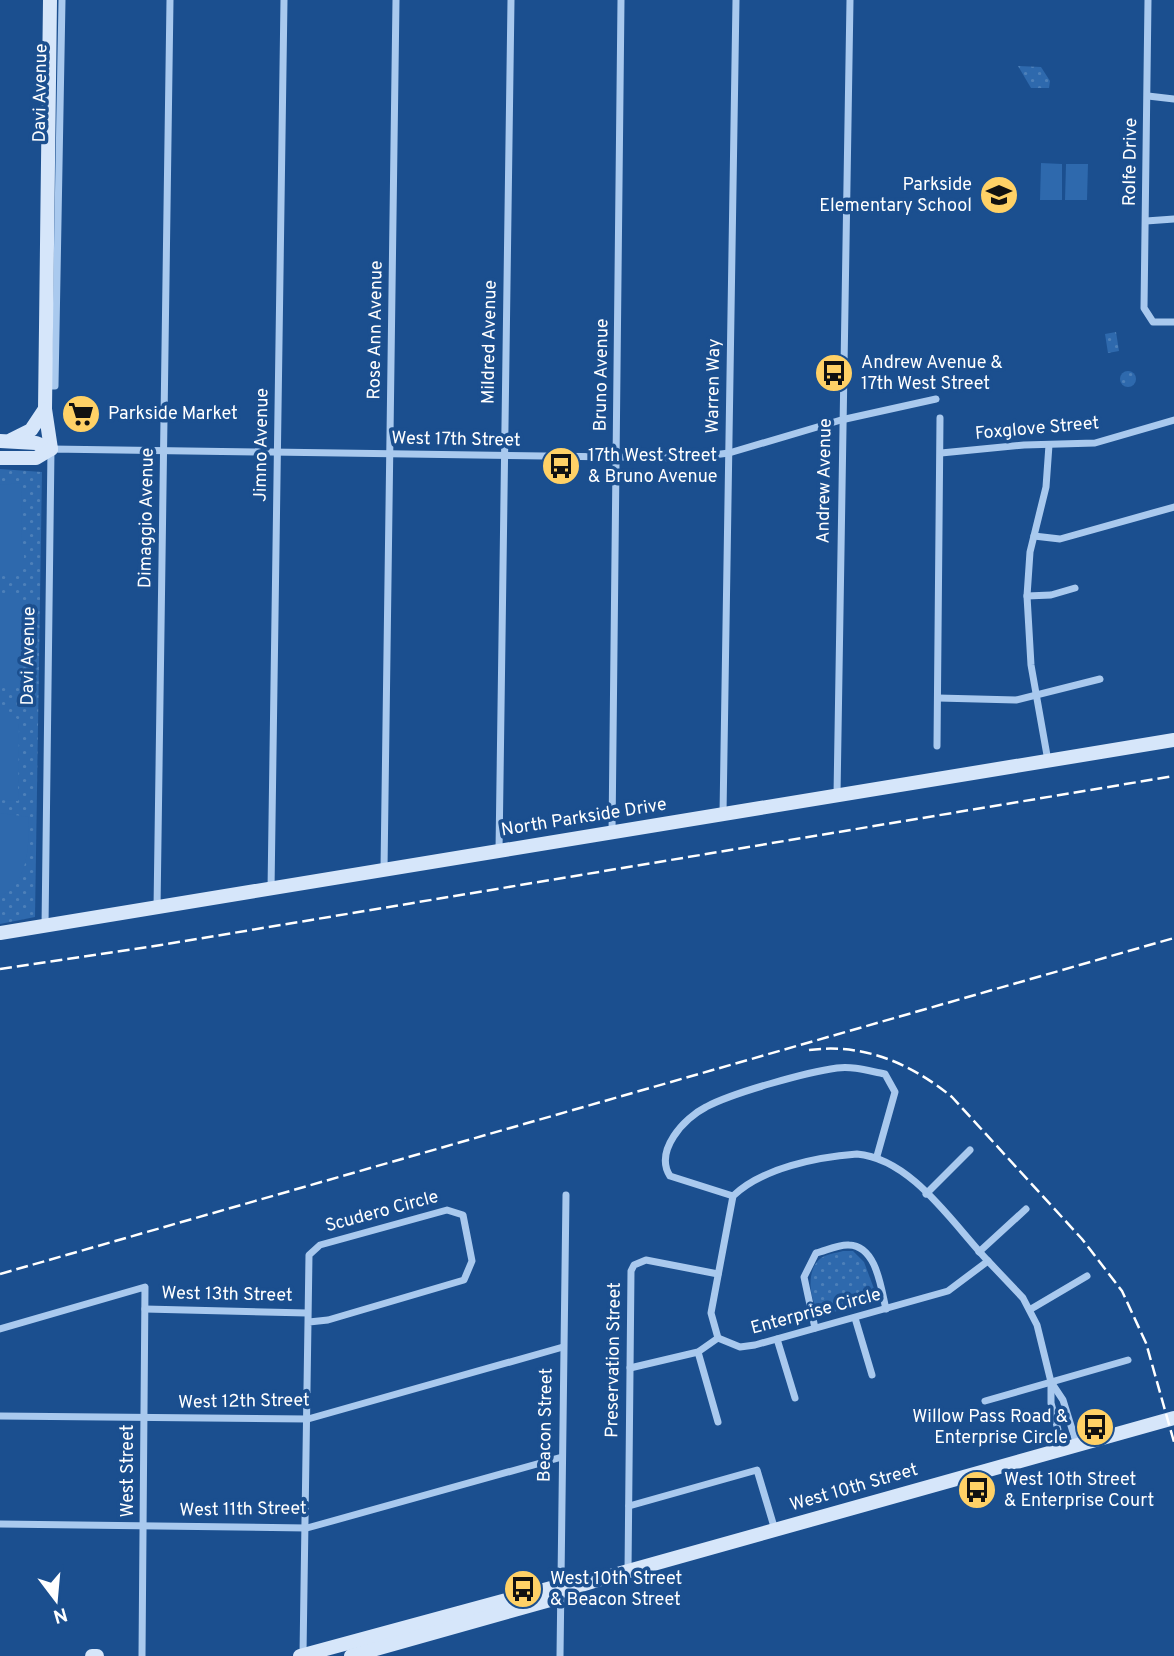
<svg xmlns="http://www.w3.org/2000/svg" width="1174" height="1656" viewBox="0 0 1174 1656" font-family="Overpass,sans-serif">
<style>
.grass{fill:url(#grass-dots)}
.pitch{fill:#2e69ad}
.lines{fill:none;stroke-linecap:round;stroke-linejoin:round}
.street{stroke:#a9c9ee;stroke-width:7}
.secondary{stroke:#d6e6fa;stroke-width:14}
.rail{stroke:#fff;stroke-width:2.5;stroke-dasharray:12 5;stroke-linecap:butt}
.labels{text-anchor:middle;dominant-baseline:central;stroke-width:7;stroke-linejoin:round;paint-order:stroke}
.street-label{font-size:18px;fill:#fff;stroke:#1b4f8f}
.poi-label{font-size:18px;fill:#fff;stroke:#1b4f8f;text-anchor:start}
</style>
<defs>
<pattern id="grass-dots" width="8" height="8" patternUnits="userSpaceOnUse" patternTransform="scale(1.75)"><rect width="8" height="8" fill="#2e69ad"/><path d="M2 2h.1M6 6h.1" fill="none" stroke="#4d80b9" stroke-width="1.8" stroke-linecap="round"/></pattern>
</defs>
<rect width="100%" height="100%" fill="#1b4f8f"/>
<g class="grass">
<path d="M1018,66l23,1 9,14 -1,7h-18z"/>
<path d="M1116,332l3,19 -11,2 -3,-19z"/>
<circle cx="1128" cy="379" r="8"/>
<path d="M0,469l42,3 -7,445 -35,7z"/>
<path d="M843,1251h10l11,11 12,32 -6,8 -48,13c-13,-11 -17,-46 -1,-57 6,-4 15,-5 22,-7z"/>
</g>
<g class="pitch">
<path d="M1041,163l21,1v36h-22z"/>
<path d="M1066,164h22l-1,36h-22z"/>
<path d="M22,483l-1,66h3v13l-13,12h-11v-89z"/>
<path d="M0,593h10l13,14 -4,80h-19z"/>
<path d="M0,713h11l8,8 -1,80 -18,-1z"/>
<path d="M0,813l29,4c-1,32 1,62 -29,80z"/>
</g>
<g class="lines">
<g class="street">
<path d="M1148,0l-4,308 9,14h21"/>
<path d="M1148,96l26,3"/>
<path d="M1146,221l28,-2"/>
<path d="M46,386h9l7,-386"/>
<path d="M941,453l83,-8 71,-2 79,-23"/>
<path d="M1034,536l26,3 114,-32"/>
<path d="M1027,596l24,-1 24,-7"/>
<path d="M938,698l78,2 84,-21"/>
<path d="M937,746l3,-328"/>
<path d="M1048,761l-17,-96 -4,-69 3,-44 16,-65 3,-42"/>
<path d="M837,795l13,-795"/>
<path d="M723,814l13,-814"/>
<path d="M612,833l9,-833"/>
<path d="M499,851l12,-851"/>
<path d="M384,870l12,-870"/>
<path d="M271,890l13,-890"/>
<path d="M157,909l13,-909"/>
<path d="M45,927l6,-478 638,9 40,-5 112,-33 95,-21"/>
<path d="M857,1154c55,5 95,69 131,107l-40,30 -193,54 -15,2 -22,-9 -7,-25 22,-117c29,-28 84,-39 124,-42z"/>
<path d="M926,1194l44,-44"/>
<path d="M733,1196l-63,-20c-16,-25 14,-58 36,-69 26,-14 101,-35 131,-39 17,-2 32,3 48,6l10,18 -18,64"/>
<path d="M979,1252l47,-43"/>
<path d="M988,1261l35,37 14,27 14,57v21l12,46"/>
<path d="M145,1309l162,4"/>
<path d="M1031,1309l56,-33"/>
<path d="M855,1318l17,57"/>
<path d="M815,1328l-11,-51 12,-24c9,-2 23,-9 33,-8 28,1 32,44 37,64"/>
<path d="M0,1329l145,-42 -3,369"/>
<path d="M777,1339l18,59"/>
<path d="M698,1352l20,70"/>
<path d="M630,1368l68,-16 20,-14"/>
<path d="M1051,1382l12,18 14,45"/>
<path d="M985,1401l143,-41"/>
<path d="M0,1416l308,3 255,-72"/>
<path d="M629,1506l128,-36 18,60"/>
<path d="M0,1524l307,4 255,-71"/>
<path d="M628,1571l3,-300 3,-6 12,-5 72,14"/>
<path d="M303,1654l6,-399 11,-10 127,-35 16,5 9,46 -8,19 -136,40 -19,2"/>
<path d="M560,1656l6,-461"/>
</g>
<g class="secondary">
<path d="M50,0l-5,409 6,40"/>
<path d="M11,440l20,-10 14,-21"/>
<path d="M0,441l36,2 15,6"/>
<path d="M0,458h36l15,-9"/>
<path d="M0,933l1174,-193"/>
<path d="M92,1656h5"/>
<path d="M300,1656l251,-68 10,3"/>
<path d="M351,1656l199,-56 11,-9 53,-16 560,-157"/>
</g>
<g class="rail">
<path d="M0,969l161,-24 1013,-169"/>
<path d="M809,1050c55,-7 101,13 143,47l130,142 40,52 24,52 28,99"/>
<path d="M0,1274l1174,-336"/>
</g>
</g>
<defs>
<symbol id="school-disc" viewBox="-11 -11 22 22"><circle r="9.5" fill="#ffd166" stroke="#1b4f8f"/><path d="M0-5L7-2L0 1L-7-2ZM-4 1L0 2.5L4 1V4Q0 6-4 4Z" fill="#111"/></symbol>
<symbol id="bus-disc" viewBox="-11 -11 22 22"><circle r="9.5" fill="#ffd166" stroke="#1b4f8f"/><path d="M-5-6H5V4H4V6H2V4H-2V6H-4V4H-5ZM-3.5-4V0h7V-4ZM-3.5 1.2v1.5H-2V1.2ZM2 1.2v1.5H3.5V1.2Z" fill="#111"/></symbol>
<symbol id="supermarket-disc" viewBox="-11 -11 22 22"><circle r="9.5" fill="#ffd166" stroke="#1b4f8f"/><path d="M-6-5.5h2.5l.6 2H6L4.5 2H-2.5L-4.4-4H-6ZM-1.5 3.2a1.3 1.3 0 1 0 .1 0ZM3 3.2a1.3 1.3 0 1 0 .1 0Z" fill="#111"/></symbol>
</defs>
<g fill-rule="evenodd">
<use href="#school-disc" x="977" y="173" width="44" height="44"/>
<use href="#bus-disc" x="812" y="351" width="44" height="44"/>
<use href="#supermarket-disc" x="59" y="392" width="44" height="44"/>
<use href="#bus-disc" x="539" y="444" width="44" height="44"/>
<use href="#bus-disc" x="1073" y="1405" width="44" height="44"/>
<use href="#bus-disc" x="955" y="1468" width="44" height="44"/>
<use href="#bus-disc" x="501" y="1567" width="44" height="44"/>
</g>
<g class="labels">
<g class="street-label">
<text transform="translate(41 93) rotate(-89)">Davi Avenue</text>
<text transform="translate(1131 162) rotate(-89)">Rolfe Drive</text>
<text transform="translate(376 330) rotate(-89)">Rose Ann Avenue</text>
<text transform="translate(490 342) rotate(-89)">Mildred Avenue</text>
<text transform="translate(602 375) rotate(-89)">Bruno Avenue</text>
<text transform="translate(714 386) rotate(-89)">Warren Way</text>
<text transform="translate(1037 429) rotate(-5)">Foxglove Street</text>
<text transform="translate(456 440) rotate(1)">West 17th Street</text>
<text transform="translate(262 445) rotate(-89)">Jimno Avenue</text>
<text transform="translate(825 481) rotate(-89)">Andrew Avenue</text>
<text transform="translate(147 518) rotate(-89)">Dimaggio Avenue</text>
<text transform="translate(29 656) rotate(-89)">Davi Avenue</text>
<text transform="translate(584 818) rotate(-9)">North Parkside Drive</text>
<text transform="translate(382 1212) rotate(-15)">Scudero Circle</text>
<text transform="translate(227 1295) rotate(1)">West 13th Street</text>
<text transform="translate(816 1312) rotate(-15)">Enterprise Circle</text>
<text transform="translate(614 1360) rotate(-89)">Preservation Street</text>
<text transform="translate(244 1402) rotate(-1)">West 12th Street</text>
<text transform="translate(546 1425) rotate(-89)">Beacon Street</text>
<text transform="translate(128 1471) rotate(-90)">West Street</text>
<text transform="translate(854 1488) rotate(-16)">West 10th Street</text>
<text transform="translate(243 1510) rotate(-1)">West 11th Street</text>
</g>
<g class="poi-label">
<text x="972" y="185" text-anchor="end">Parkside<tspan x="972" dy="21">Elementary School</tspan></text>
<text x="861" y="363">Andrew Avenue &amp;<tspan x="861" dy="21">17th West Street</tspan></text>
<text x="108" y="414">Parkside Market</text>
<text x="588" y="456">17th West Street<tspan x="588" dy="21">&amp; Bruno Avenue</tspan></text>
<text x="1068" y="1417" text-anchor="end">Willow Pass Road &amp;<tspan x="1068" dy="21">Enterprise Circle</tspan></text>
<text x="1004" y="1480">West 10th Street<tspan x="1004" dy="21">&amp; Enterprise Court</tspan></text>
<text x="550" y="1579">West 10th Street<tspan x="550" dy="21">&amp; Beacon Street</tspan></text>
</g>
</g>
<g transform="translate(56 1600) rotate(164)" stroke="#1b4f8f" stroke-width="5" paint-order="stroke">
<path d="M0-5L12 26L0 18L-12 26Z" fill="#ffffff"/>
<text y="-10" font-size="19" font-weight="bold" text-anchor="middle" fill="#ffffff">N</text>
</g>
</svg>
